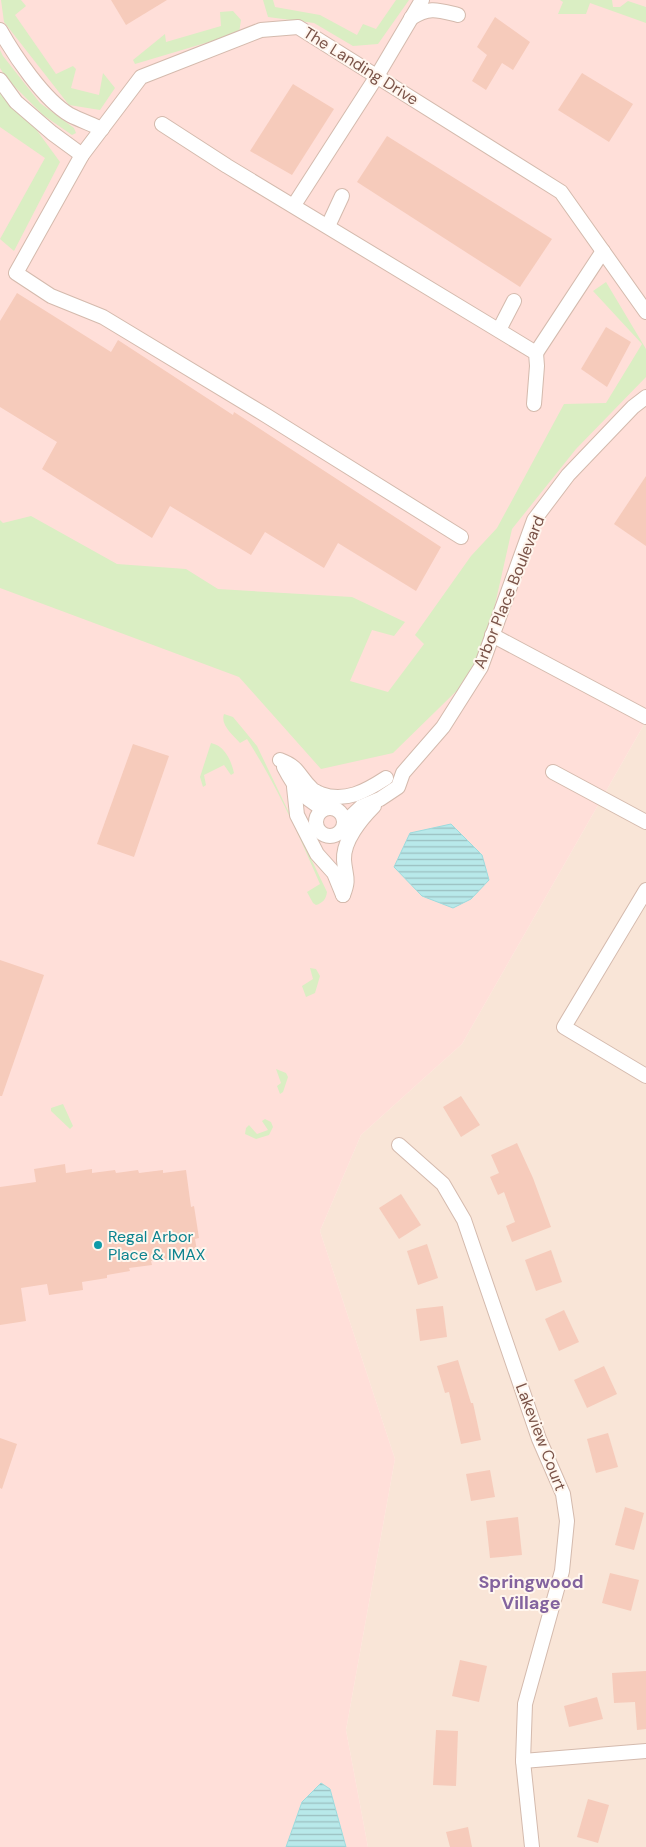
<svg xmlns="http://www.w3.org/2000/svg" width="646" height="1847" viewBox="0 0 646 1847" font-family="'DM Sans',sans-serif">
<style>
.residential{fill:#f9e5d7}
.commercial{fill:#ffdfd9}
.grass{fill:#daeec3}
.water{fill:url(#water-rules);stroke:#9ddbdd}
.building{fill:#f6cbbb}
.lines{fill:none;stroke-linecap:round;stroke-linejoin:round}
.minor-casing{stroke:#d4baad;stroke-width:16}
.minor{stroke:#fff;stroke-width:14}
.culture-dot{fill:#0f9aa8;stroke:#fff6ee;stroke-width:2}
.labels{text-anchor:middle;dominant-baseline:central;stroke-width:4;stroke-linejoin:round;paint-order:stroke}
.street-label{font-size:16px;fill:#7a5348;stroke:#fff6ee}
.culture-label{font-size:16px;fill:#0d838f;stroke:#fff6ee;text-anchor:start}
.neighbourhood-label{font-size:18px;font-weight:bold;fill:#83639e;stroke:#fff6ee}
</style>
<defs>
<pattern id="water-rules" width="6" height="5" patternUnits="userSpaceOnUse" patternTransform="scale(1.25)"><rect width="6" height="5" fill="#b8e9ea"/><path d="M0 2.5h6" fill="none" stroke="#9bbfc0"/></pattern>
</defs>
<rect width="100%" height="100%" fill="#fef2e6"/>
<path class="residential" d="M646,721v1126h-278l-22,-117 49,-271 -75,-228 41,-96 101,-91z"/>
<path class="commercial" d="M0,0h646v721l-184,323 -101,91 -41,96 75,228 -49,271 22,117h-368z"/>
<g class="grass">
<path d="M1,0h20l5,6 -11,9 41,59 17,-8 3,3 -5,19 28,7 4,-22 12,15 -15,22 -31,-5 -65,-83z"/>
<path d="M263,0h10l2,7 45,8 37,20 6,-11 13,5 20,-29h13l-31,44 -25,2 -39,-23 -46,-6z"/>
<path d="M560,0h52l1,7h7l8,-6 18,6v16l-56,-20 -4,11h-28l5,-12z"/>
<path d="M233,11l8,9 -2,13 -104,31 -2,-4 32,-26 1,8 55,-16 -1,-14z"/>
<path d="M0,50l3,6 37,47 34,25 2,5 -4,2 -29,-20 -36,-36 -7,-11z"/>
<path d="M0,80l60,82 -46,89 -14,-12 45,-81 -45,-31z"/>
<path d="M606,282l40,67v28l-70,72 -64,80 -31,138 -88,86 -72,16 -82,-92 -239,-89v-68l3,3 28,-7 86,48 69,5 32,20 134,8 53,25 -11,14 -22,-6 -22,51 38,11 36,-48 -9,-9 56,-79 26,-28 67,-124 42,-1 36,-59 -49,-53z"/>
<path d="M224,714l9,3 24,29 70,146c-1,7 -4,11 -11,13l-3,-2 -6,-11 13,-8c-21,-49 -44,-100 -73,-145l-7,4c-7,-8 -20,-18 -16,-29z"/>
<path d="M211,743c14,3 20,17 23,30l-3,2 -7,-10 -20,10 2,10 -3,2 -3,-10z"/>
<path d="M310,968l6,1 4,7 -5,17 -9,4 -4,-11 11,-7z"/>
<path d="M276,1069l10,4 2,4 -5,15 -3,2 -3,-8 4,-3z"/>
<path d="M63,1104l10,22 -3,3 -19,-18v-3z"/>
<path d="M265,1119l6,3 2,5 -4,8 -13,4 -11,-5 1,-6 3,-3 8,9 11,-4 -6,-9z"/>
</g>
<g class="water">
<path d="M451,824l31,31 7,25 -18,19 -18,9 -31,-12 -28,-29 16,-34z"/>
<path d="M321,1783l9,6 16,58h-60l16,-45z"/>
</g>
<g class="building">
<path d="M111,0h56l-41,25z"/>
<path d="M495,17l35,25 -17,28 -11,-7 -16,27 -14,-9 15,-26 -10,-8z"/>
<path d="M582,73l51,31 -24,38 -51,-32z"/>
<path d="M293,84l41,25 -42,66 -42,-24z"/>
<path d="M387,136l165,103 -32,48 -163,-105z"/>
<path d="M17,293l94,59 7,-12 115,75 1,-3 207,135 -25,44 -78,-48 -14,25 -59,-36 -14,23 -81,-49 -18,32 -110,-69 15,-27 -57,-35v-86z"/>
<path d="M606,327l25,15 -24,45 -26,-18z"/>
<path d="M646,476v70l-32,-22z"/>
<path d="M133,744l36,12 -35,101 -37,-13z"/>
<path d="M0,960l44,15 -42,121h-2z"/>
<path d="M461,1096l19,29 -19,12 -18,-30z"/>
<path d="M517,1143l16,35 18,49 -39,15 -6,-16 9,-4 -11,-30 -6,3 -8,-18 9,-4 -8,-18z"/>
<path d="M65,1164l1,9 26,-4v4l23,-3 1,3 22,-3 1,3 24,-3v3l23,-3 5,37 3,-1 5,32 -4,1 2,12 -24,4 1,3 -23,3 1,4 -23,3 1,3 -23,4v3l-25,4 1,8 -34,5 -2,-11 -26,4 5,33 -26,4v-138l36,-5 -2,-13z"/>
<path d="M401,1194l20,31 -22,14 -20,-31z"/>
<path d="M427,1244l11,34 -20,7 -11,-34z"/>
<path d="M551,1250l11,32 -26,9 -11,-31z"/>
<path d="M443,1306l4,31 -27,4 -4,-32z"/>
<path d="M564,1310l15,32 -20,9 -14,-32z"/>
<path d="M458,1360l13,43h2l8,37 -20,4 -12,-52 -4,1 -8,-27z"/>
<path d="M604,1366l13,28 -30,14 -13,-28z"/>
<path d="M608,1433l10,34 -22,6 -9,-34z"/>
<path d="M0,1438l17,6 -15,45 -2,-1z"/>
<path d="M490,1470l5,27 -24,4 -5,-27z"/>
<path d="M625,1507l19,6 -10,37 -19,-5z"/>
<path d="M518,1517l4,38 -32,3 -4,-37z"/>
<path d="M610,1573l29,7 -8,31 -29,-8z"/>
<path d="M460,1660l27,6 -8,36 -27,-6z"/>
<path d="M646,1671v58l-9,1 -2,-28 -21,1 -2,-30z"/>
<path d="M597,1697l6,22 -34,8 -5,-21z"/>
<path d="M436,1730l22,1 -2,55 -23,-1z"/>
<path d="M588,1799l21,6 -11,38 -21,-6z"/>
<path d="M468,1827l4,20h-22l-4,-15z"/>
</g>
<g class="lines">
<defs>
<g id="minor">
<path d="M411,18c19,-12 27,-8 47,-3"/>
<path d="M0,30c14,25 44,70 70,85 10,5 21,9 32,14"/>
<path d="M0,80l16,22 36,31 30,22"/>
<path d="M162,124l65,42 309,187 1,13 -3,38"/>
<path d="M294,205l83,-129 45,-76"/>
<path d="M328,226l14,-30"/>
<path d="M499,330l15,-29"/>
<path d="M536,353l67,-102"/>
<path d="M461,537l-194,-121 -164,-99 -52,-21 -35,-23 66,-118 59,-78 120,-47 37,-3 263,165 85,120"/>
<path d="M492,635l154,82"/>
<path d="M280,760c19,7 18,15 31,28 2,3 6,4 10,6 24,9 45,-3 65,-16"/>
<path d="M284,767c12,23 18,29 39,42"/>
<path d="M553,772l93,50"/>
<path d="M294,787l3,28 20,39 17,19 9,22"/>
<circle cx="330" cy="822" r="14"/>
<path d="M344,823l17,-16 19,-8 18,-12 5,-14 40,-46 38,-60 53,-147 34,-45 65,-68 13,-10"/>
<path d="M646,890l-82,137 82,49"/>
<path d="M343,895c7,-17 2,-19 1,-35 -1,-19 17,-41 30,-54"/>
<path d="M399,1145l44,39 21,36 75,219 24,55 4,27 -5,50 -37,133 -2,57 9,86"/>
<path d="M523,1761l123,-10"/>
</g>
</defs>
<use href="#minor" class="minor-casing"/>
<use href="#minor" class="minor"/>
</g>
<circle class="culture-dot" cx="98" cy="1245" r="5"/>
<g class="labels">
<g class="street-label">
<text transform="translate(361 66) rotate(32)">The Landing Drive</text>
<text transform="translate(509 592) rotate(-68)">Arbor Place Boulevard</text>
<text transform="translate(541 1437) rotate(69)">Lakeview Court</text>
</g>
<g class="culture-label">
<text x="108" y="1236">Regal Arbor<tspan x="108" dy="18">Place &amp; IMAX</tspan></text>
</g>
<g class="neighbourhood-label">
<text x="531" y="1582">Springwood<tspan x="531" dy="21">Village</tspan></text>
</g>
</g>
</svg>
